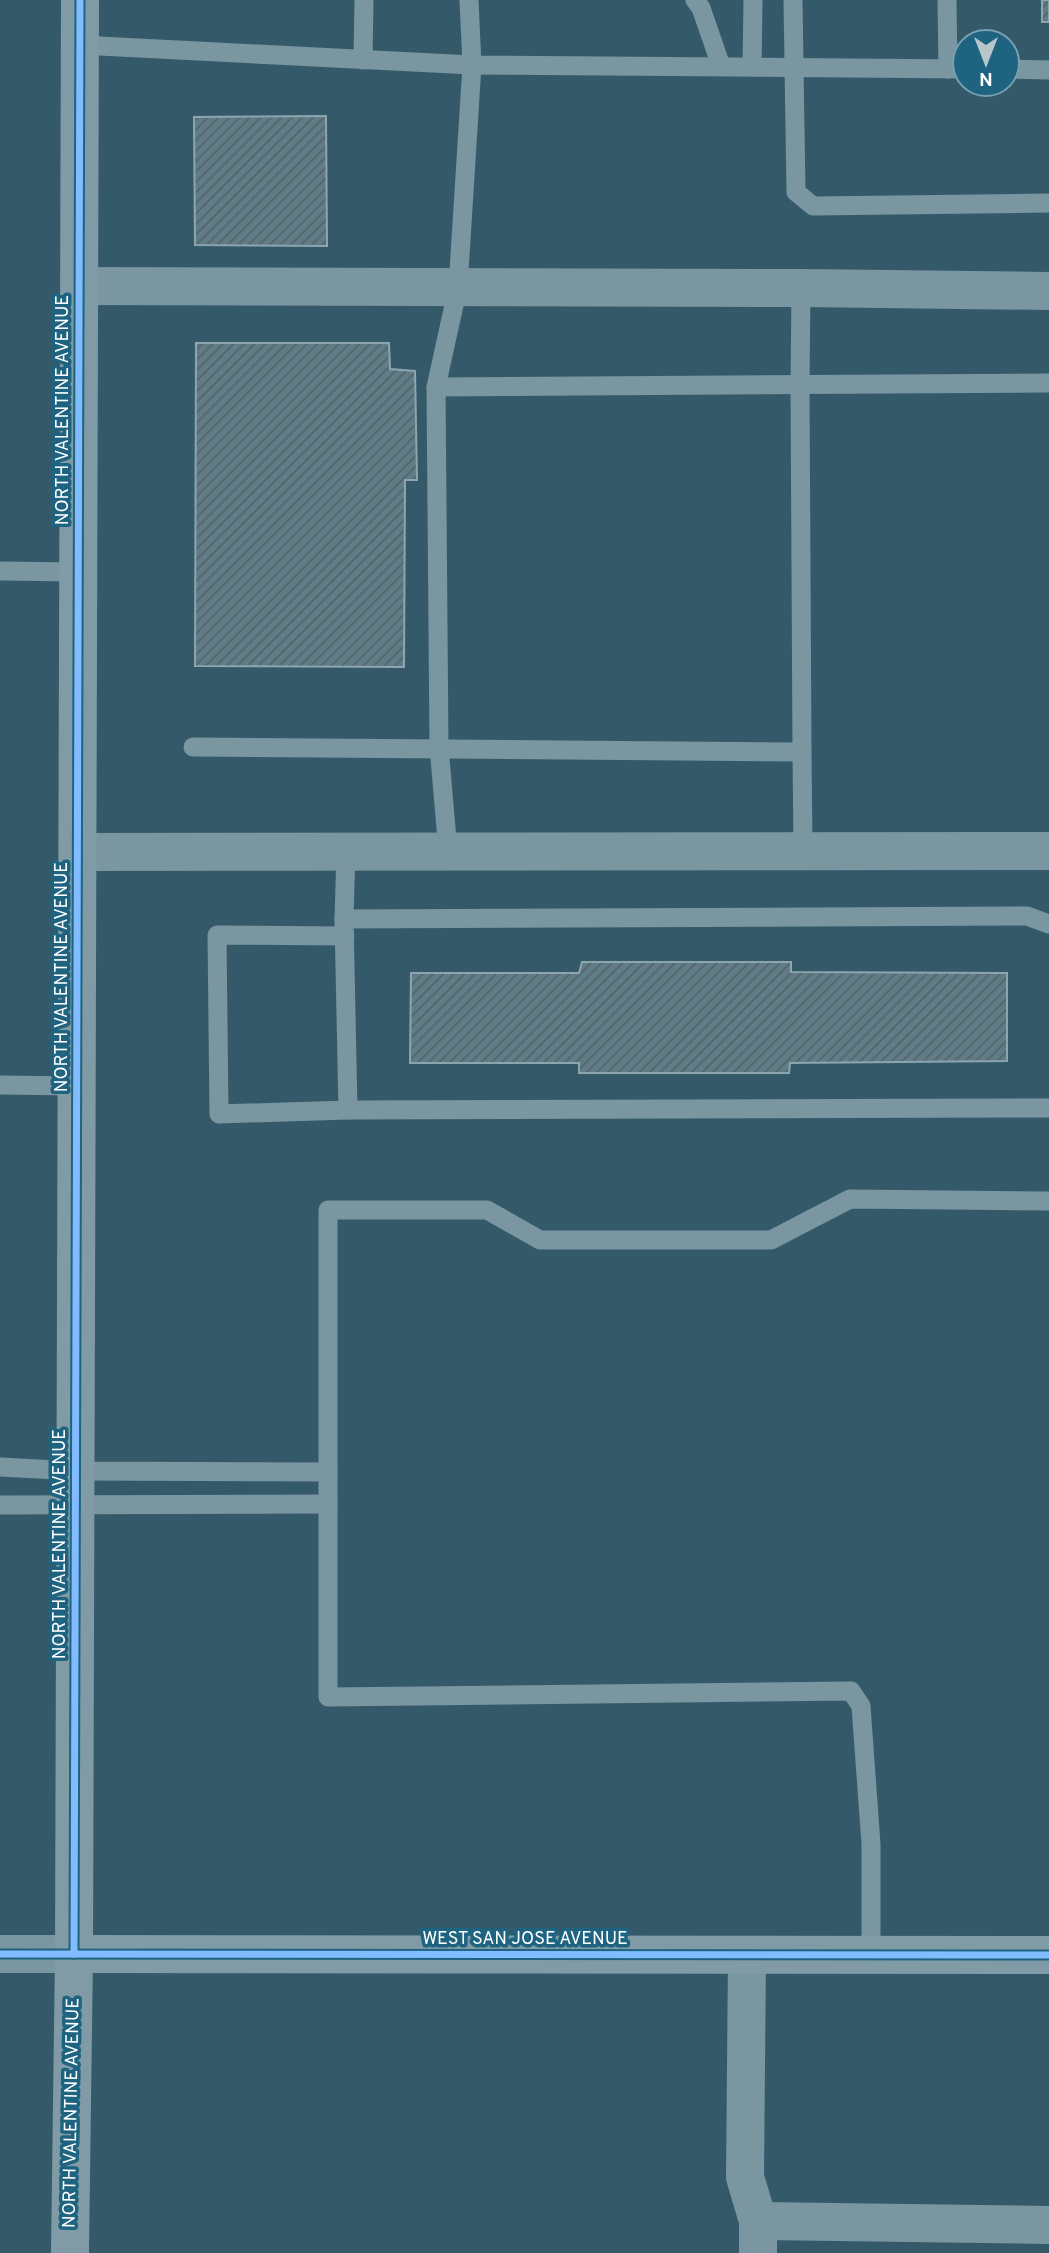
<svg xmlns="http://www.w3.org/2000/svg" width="1049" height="2253" viewBox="0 0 1049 2253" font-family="Overpass,sans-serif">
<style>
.building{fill:url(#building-hatch);stroke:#8da5af;stroke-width:2}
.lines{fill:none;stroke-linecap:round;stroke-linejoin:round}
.lane{stroke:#7a96a0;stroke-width:19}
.street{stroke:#7a96a0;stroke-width:38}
.secondary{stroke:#809ba6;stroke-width:38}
.cycleway-casing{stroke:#1e6380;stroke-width:11}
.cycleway{stroke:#80bcff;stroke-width:7}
.labels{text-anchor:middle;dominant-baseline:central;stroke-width:7;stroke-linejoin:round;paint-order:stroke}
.street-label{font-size:18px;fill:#fff;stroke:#1e6380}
</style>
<defs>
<pattern id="building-hatch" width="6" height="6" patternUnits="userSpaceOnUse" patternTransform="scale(1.75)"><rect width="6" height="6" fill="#5f7c87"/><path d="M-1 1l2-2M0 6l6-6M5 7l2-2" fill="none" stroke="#56646a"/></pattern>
</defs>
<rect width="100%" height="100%" fill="#345a6a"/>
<g class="building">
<rect x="1042" y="0" width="7" height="22"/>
<path d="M326,116l1,130 -132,-1 -1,-128z"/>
<path d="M196,343h193l1,26 25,2 2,109h-12l-1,187 -209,-1z"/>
<path d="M582,962h209v10l216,1v88l-217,2 -1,10h-210v-10h-169l1,-90h168z"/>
</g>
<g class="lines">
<g class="lane">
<path d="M695,0l6,8 20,58"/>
<path d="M793,0l3,192 17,14 236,-3"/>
<path d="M947,0l1,69"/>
<path d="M80,45l392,20 493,4"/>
<path d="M363,60l1,-60"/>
<path d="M752,67l1,-67"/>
<path d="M1007,69l42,1"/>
<path d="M436,387l613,-4"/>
<path d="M0,571l78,1"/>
<path d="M193,747l609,5 -2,-367 1,-97"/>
<path d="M802,752l1,97"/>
<path d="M346,851l-2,68 4,191 701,-2"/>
<path d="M448,851l-9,-104 -3,-360 22,-100 14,-222 -3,-65"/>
<path d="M344,919l683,-3 22,8"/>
<path d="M345,936l-128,-1 2,179 129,-4"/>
<path d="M0,1085l77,1"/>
<path d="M0,1467l76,4 252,1"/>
<path d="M0,1505l328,-1"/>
<path d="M871,1954v-110l-10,-138 -10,-15 -523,6v-487h159l53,30h231l79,-41 199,2"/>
</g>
<g class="street">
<path d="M80,286l721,2 248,3"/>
<path d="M78,852l971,-1"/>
<path d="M0,1954h74"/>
<path d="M747,1955l-2,222 13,44v32"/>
<path d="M758,2221l291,4"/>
</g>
<g class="secondary">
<path d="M74,1954l975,1"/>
<path d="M70,2253l4,-299 6,-1954"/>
</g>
<defs>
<g id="cycleway">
<path d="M0,1954l1049,1"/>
<path d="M74,1954l6,-1954"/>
</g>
</defs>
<use href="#cycleway" class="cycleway-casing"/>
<use href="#cycleway" class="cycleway"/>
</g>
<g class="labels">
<g class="street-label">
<text transform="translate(63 410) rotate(-90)">NORTH VALENTINE AVENUE</text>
<text transform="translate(62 977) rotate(-90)">NORTH VALENTINE AVENUE</text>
<text transform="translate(60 1544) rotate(-90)">NORTH VALENTINE AVENUE</text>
<text x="525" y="1939">WEST SAN JOSE AVENUE</text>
<text transform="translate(72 2113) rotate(-89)">NORTH VALENTINE AVENUE</text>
</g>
</g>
<g transform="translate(986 63) rotate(180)"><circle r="33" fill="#1e6380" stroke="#78a1b3" stroke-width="2"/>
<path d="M0-5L12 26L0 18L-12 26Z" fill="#b8c5cb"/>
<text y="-10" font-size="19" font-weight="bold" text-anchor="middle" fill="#ffffff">N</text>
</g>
</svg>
